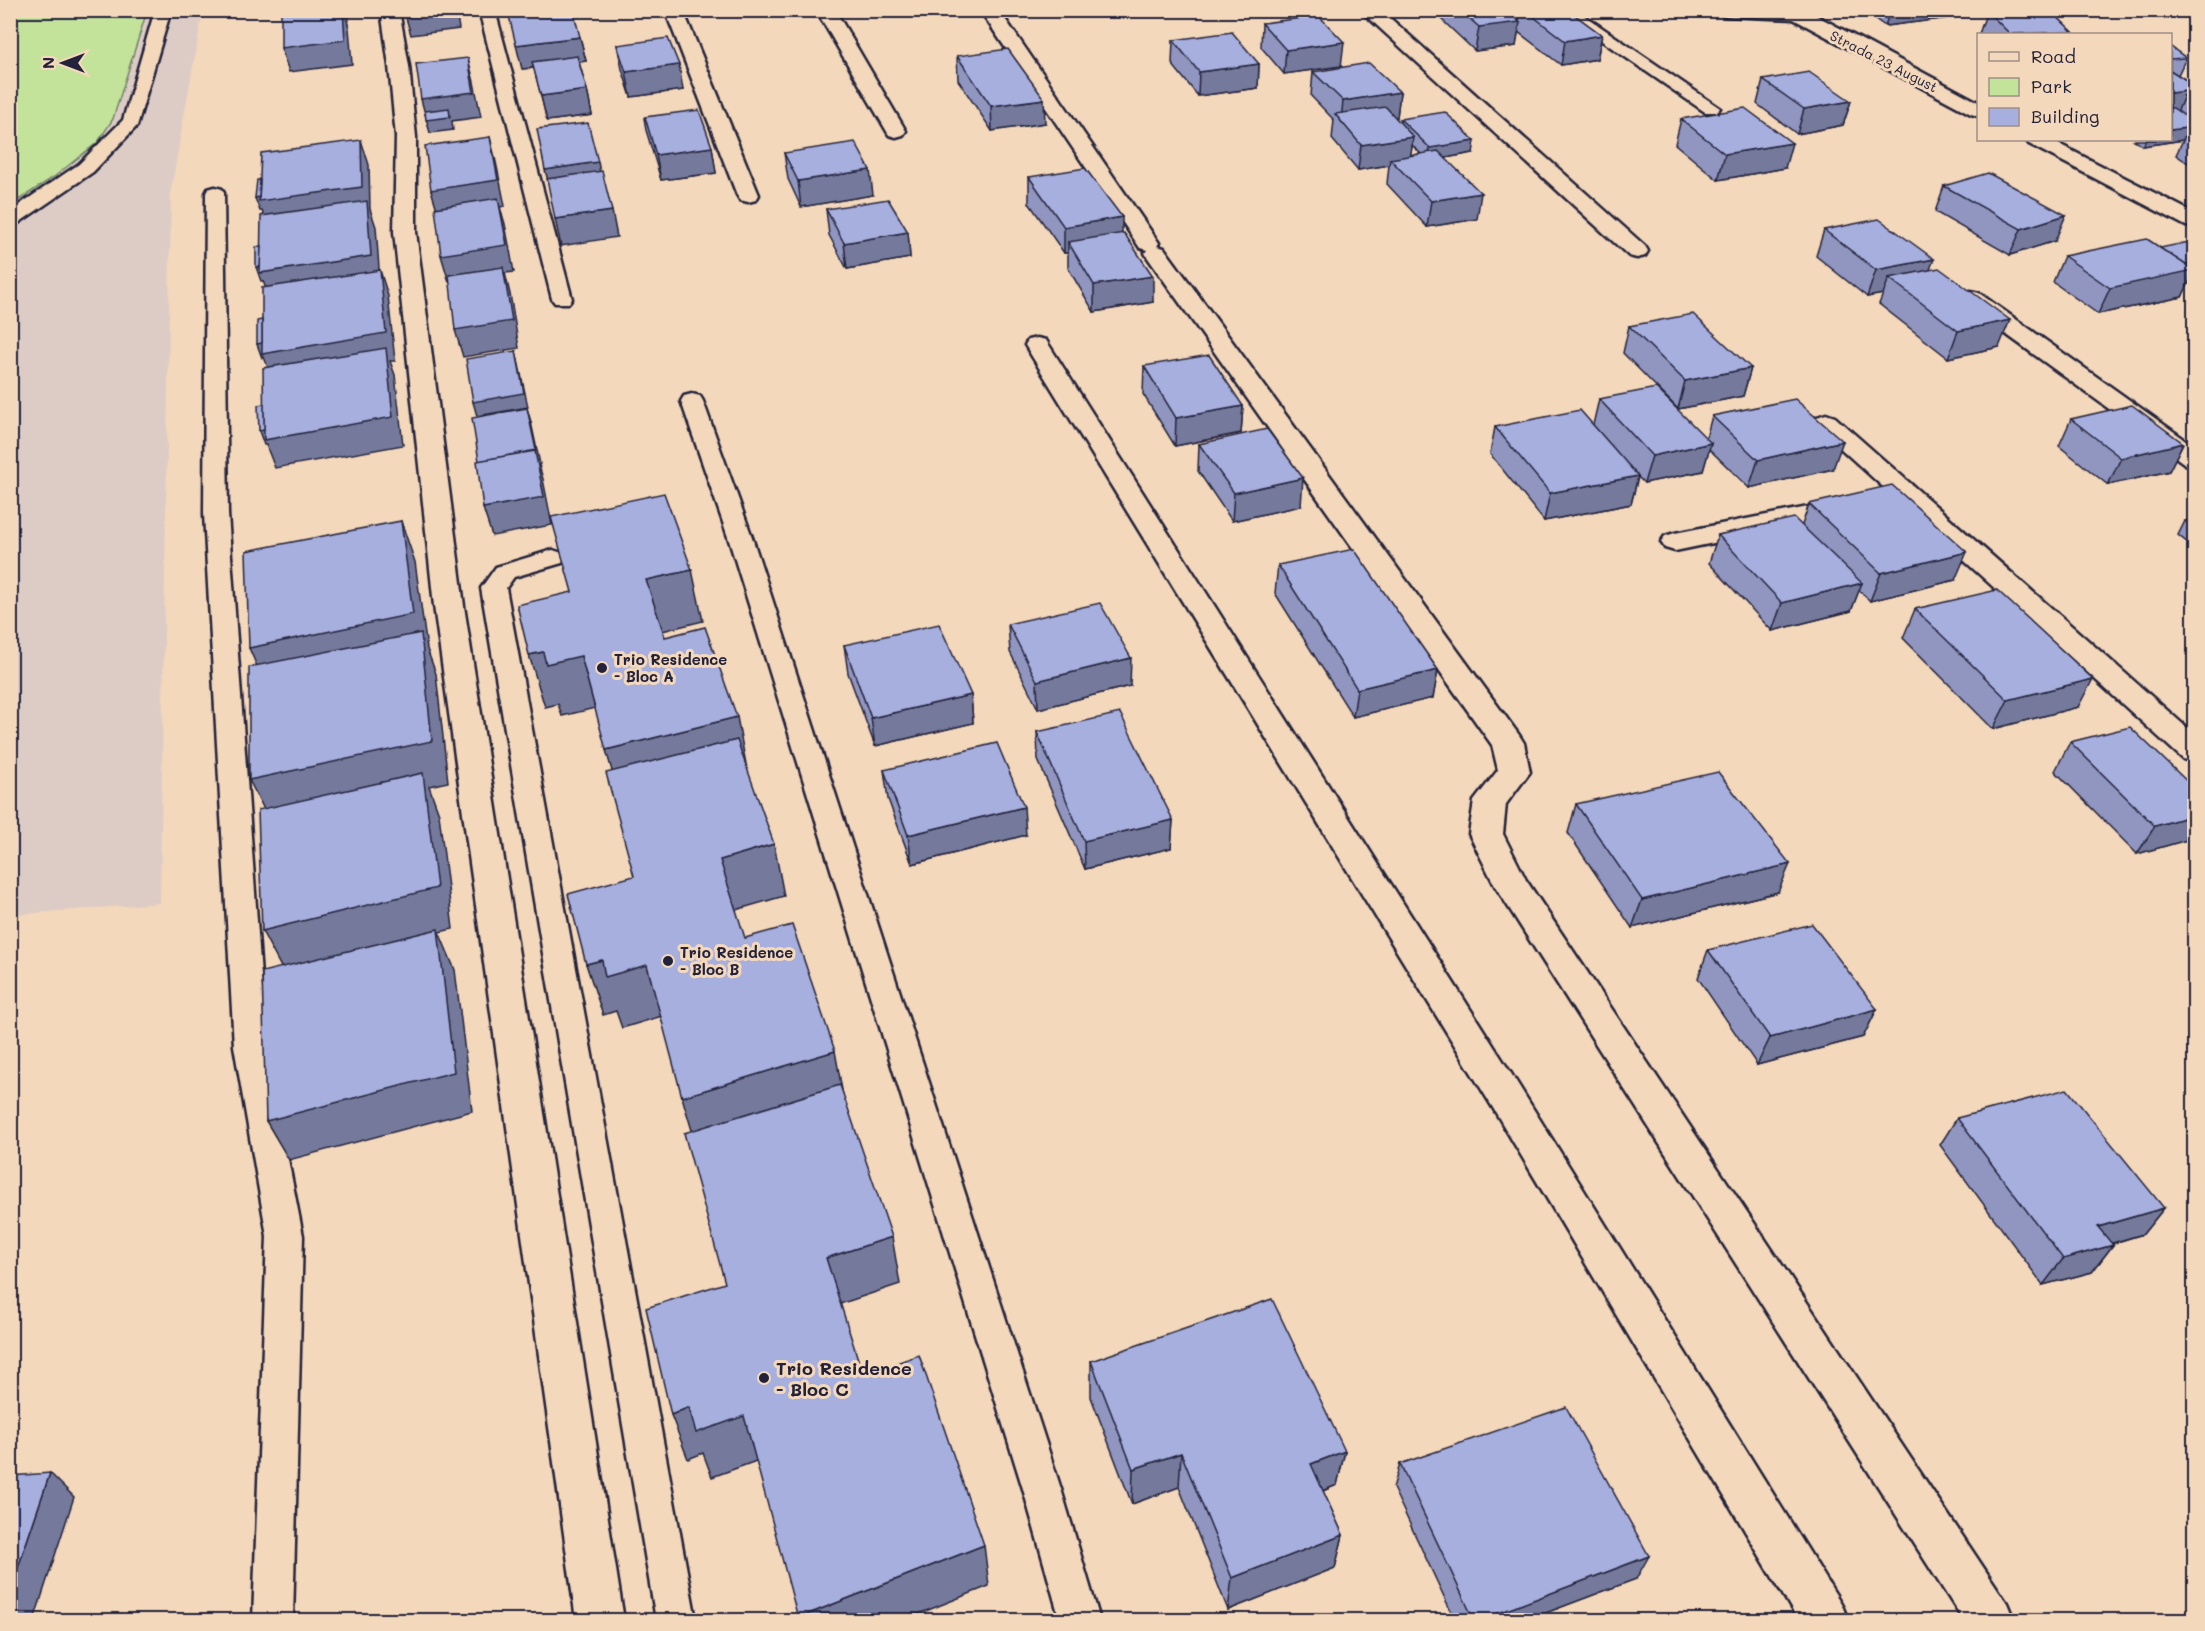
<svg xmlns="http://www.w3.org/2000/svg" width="2205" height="1631" viewBox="0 0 2205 1631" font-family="Mali,sans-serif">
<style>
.built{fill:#ddccc6}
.green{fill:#c3e29a;stroke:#72826a;stroke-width:1.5}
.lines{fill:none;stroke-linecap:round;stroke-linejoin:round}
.lane-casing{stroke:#22223b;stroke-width:5}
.street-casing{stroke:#22223b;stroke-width:5}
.secondary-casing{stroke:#22223b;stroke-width:5}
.lane{fill:#f4d8bb;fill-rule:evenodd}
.street{fill:#f4d8bb;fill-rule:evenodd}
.secondary{fill:#f4d8bb;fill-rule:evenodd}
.wall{fill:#9096c0;stroke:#22223b;stroke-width:1.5;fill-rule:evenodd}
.shaded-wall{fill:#757a9c;stroke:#22223b;stroke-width:1.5}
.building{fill:#a7afdf;stroke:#22223b;stroke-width:1.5}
.poi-dot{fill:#22223b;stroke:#f4d8bb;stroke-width:2}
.labels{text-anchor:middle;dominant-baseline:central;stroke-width:6;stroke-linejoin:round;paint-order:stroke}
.far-street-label{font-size:14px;fill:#22223b;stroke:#f4d8bb}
.poi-label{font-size:15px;font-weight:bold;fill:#22223b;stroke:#f4d8bb;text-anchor:start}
.near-poi-label{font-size:18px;font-weight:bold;fill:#22223b;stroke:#f4d8bb;text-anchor:start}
</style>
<rect width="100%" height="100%" fill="#f4d8bb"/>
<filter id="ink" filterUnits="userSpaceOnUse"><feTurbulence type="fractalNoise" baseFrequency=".0167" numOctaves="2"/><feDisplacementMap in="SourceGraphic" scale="12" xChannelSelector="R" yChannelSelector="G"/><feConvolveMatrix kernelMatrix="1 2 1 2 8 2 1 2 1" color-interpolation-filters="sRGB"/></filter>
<g filter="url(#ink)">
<path class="built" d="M11,11h192l-32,179 -11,713 -149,12z"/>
<path class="green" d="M11,10l136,1 -34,108 -15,23 -44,35 -43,28z"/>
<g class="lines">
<defs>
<g id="lane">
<path d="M155,10h16l-34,116 -44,46 -76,52 -7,2v-15l69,-47 44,-44z"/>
<path d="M479,10h16l77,289 -3,4h-14l-3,-4z"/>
<path d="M1557,10h19l144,98 -3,4h-12z"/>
<path d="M215,187l7,2 2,4 4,321 38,532 37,190 -10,384h-40l14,-384 -33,-190 -30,-532 2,-321 2,-4z"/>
<path d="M692,394l8,2 3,5 49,136 309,952 39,131h-40l-37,-131 -295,-952 -47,-136 3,-5z"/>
<path d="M553,550l9,3 3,5 -3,5 -48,14 -8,11 190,1032h-40l-175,-1032 15,-21z"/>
</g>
<g id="street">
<path d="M381,10h18l10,56 7,71v95l48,374 160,1014h-48l-142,-1014 -40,-374 2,-95 -7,-71z"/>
<path d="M665,10h18l76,185 -3,5 -8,2 -8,-2 -3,-5z"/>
<path d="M816,10h19l71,121 -3,4 -7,2 -7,-2z"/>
<path d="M980,10h19l160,233 -2,3 7,2 355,487 5,8 6,29 -24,32 -3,30 23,46 481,723 7,17h-51l-468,-734 -26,-52 5,-33 24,-31 -6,-25 -344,-487 -3,-5 2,-3 -7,-2z"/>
<path d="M1360,10h21l264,236 3,5 -3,5 -8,2 -8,-2z"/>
<path d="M1717,10h85l1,3 -2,4 -7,2 -68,-3 -7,-2z"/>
<path d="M1971,291l8,2 215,153v20l-9,-2 -222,-161 -4,-5 4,-5z"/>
<path d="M1037,338l9,2 3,5 470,741 322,517 7,17h-50l-305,-512 -468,-763 3,-5z"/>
<path d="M1826,414l9,3 359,317v28l-11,-3 -366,-332 -4,-5 4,-5z"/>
<path d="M1849,499l10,2 4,6 -4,6 -184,38 -10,-3 -4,-6 4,-6 10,-3z"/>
</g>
<g id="secondary">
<path d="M1782,10h24l172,92v14l-7,-2 -187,-100z"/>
<path d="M2026,140h25l143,73v15l-8,-2 -157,-82z"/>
</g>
</defs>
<use href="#lane" class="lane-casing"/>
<use href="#street" class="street-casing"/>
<use href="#secondary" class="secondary-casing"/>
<use href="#lane" class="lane"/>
<use href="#street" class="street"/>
<use href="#secondary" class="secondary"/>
</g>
<g class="wall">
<path d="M1443,10h67l8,7 -1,3 2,1 1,-11h48l34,25 -5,24 -36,6 -43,-33 -2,14 -41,5 -33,-31z"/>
<path d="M1862,10h112l-1,5 -88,11z"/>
<path d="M1989,10h61l23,22 -1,2h-93l8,-23h3z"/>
<path d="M2057,10h28l-25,2z"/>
<path d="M1262,23l79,43 -57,8 -23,-27z"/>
<path d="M580,37l6,24 -7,1 8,28 5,25 -45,6 -13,-53 -12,1z"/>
<path d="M1173,40l86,24 -1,24 -60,8 -26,-32z"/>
<path d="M617,45l66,45 -52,7 -9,-28z"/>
<path d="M2170,47l16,11 -8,17 16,10v82l-18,-12 7,-15 -40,6 -9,-6h36z"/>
<path d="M957,56l88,67 -53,8 -34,-51z"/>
<path d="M1313,72l87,20 -3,25h-2l5,6v-4l73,34 -28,5 32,61 -50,8 -40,-43 2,-19 -31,5 -26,-31 2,-19 -23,-24zM1412,145l9,9 -10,1z"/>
<path d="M1763,80l88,21 -8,24 -46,9 -40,-30z"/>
<path d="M644,118l68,29 4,26 -55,7 -15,-50z"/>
<path d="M1681,119l104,49 -67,12 -43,-36z"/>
<path d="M784,153l89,42 -72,12 -13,-28z"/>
<path d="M1029,177l93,56 31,69 -59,10 -26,-44v-15h-4l-35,-50z"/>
<path d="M1944,186l111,55 -45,14 -75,-43z"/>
<path d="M826,209l82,23 2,26 -63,11 -18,-34z"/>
<path d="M1824,230l106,40 69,77 -51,11 -69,-54 4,-10 -16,3 -51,-41z"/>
<path d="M2064,256l128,20 -10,21 -84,17 -45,-32z"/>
<path d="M1629,326l122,42 -8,28 -65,13 -55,-56z"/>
<path d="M1144,366l99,40 -2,27 -66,13 -32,-52z"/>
<path d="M1599,399l107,39 6,-22 121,53 -84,19 -40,-39 -6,22 -59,12 -6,-6 -7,27 -87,17 -54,-67 5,-27 98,-2z"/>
<path d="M2071,419l112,24 -14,28 -61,14 -49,-39z"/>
<path d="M1199,444l102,62 -69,15 -34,-50z"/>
<path d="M1809,504l146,76 -85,21 -11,-11 -8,21 -79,20 -63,-68 9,-28 84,-10z"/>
<path d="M2194,518v30l-16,-13 7,-14z"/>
<path d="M1278,565l160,105 -5,28 -80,19 -78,-124z"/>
<path d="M1915,609l163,98 -85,22 -90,-91z"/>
<path d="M1008,624l122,62 -92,23 -28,-57z"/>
<path d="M844,645l127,50 2,28 -98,23 -27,-73z"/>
<path d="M1037,732l136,88 -2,28 -86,21 -47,-109z"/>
<path d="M2070,742l124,46v50l-57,16 -82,-83z"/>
<path d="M884,770l142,65 -114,29 -24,-65z"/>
<path d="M1576,804l202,88 -146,36 -64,-95z"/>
<path d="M1708,950l169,59 -14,28 -106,28 -59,-87z"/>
<path d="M1957,1118l207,90 -21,26 -32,10 2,1 -21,27 -49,13 -103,-140z"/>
<path d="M1091,1361l254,90 -8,34 -14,6 20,44 -8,33 -107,42 -49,-123 -47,17 -41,-107z"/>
<path d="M1400,1464l236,115 -109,41h-72l-62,-132z"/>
</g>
<g class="shaded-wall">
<path d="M285,10h63l1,10h-2l2,8 3,36 -63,8 -8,-24 9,-21z"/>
<path d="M411,10h45l3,19 -48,6 -7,-24z"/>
<path d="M702,10h21l-20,3z"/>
<path d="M1890,10h84l-1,5 -88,11z"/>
<path d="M1518,17l-1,5h3l-4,24 -41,5 4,-24z"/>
<path d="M1602,35l-5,24 -36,6 4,-24z"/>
<path d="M580,37l6,24 -64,8 -6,-24z"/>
<path d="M1344,42l-3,24 -57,8 2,-24z"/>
<path d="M468,58l6,24 7,35 -29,4 1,9 -23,3 -9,-34z"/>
<path d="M1259,64l-1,24 -60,8 1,-24z"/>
<path d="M679,65l4,25 -52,7 -5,-25z"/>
<path d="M587,90l5,25 -45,6 -6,-25z"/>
<path d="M2194,90v12l-10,-6 -8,19 -6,1v-23z"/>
<path d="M1400,92l-3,25 -53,8 -3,-4 2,-20z"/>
<path d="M1044,99l1,24 -53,8 -1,-25z"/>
<path d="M1851,101l-8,24 -46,9 7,-25z"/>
<path d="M2194,127v8l-7,-5 -4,10 -40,6 3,-6h24v-10z"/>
<path d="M490,137l6,25 9,44 -5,1 5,17 9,48 -9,1 5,21 9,54 -56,9 -8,-27 49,-57 -55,9 -8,-27 -2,-39 -8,-26z"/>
<path d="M1413,137l-3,25 -20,-3 -1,6 -31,5 3,-25z"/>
<path d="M361,140l8,25 1,44 6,18 4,55 -110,17 -7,-18h-2l-5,-14 12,-41 -6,-15h-2l-5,-13z"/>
<path d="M1475,141l-2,12 -45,8 2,-13z"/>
<path d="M1792,143l-7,25 -67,12 7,-26z"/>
<path d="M712,147l4,26 -55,7 -5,-25z"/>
<path d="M598,162l5,26 -51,7 -7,-25z"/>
<path d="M870,170l3,25 -72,12 -3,-26z"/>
<path d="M1481,193l-4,26 -50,8 4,-26z"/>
<path d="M612,211l5,26 -56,9 -6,-27z"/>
<path d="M2066,215l-11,26 -45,14 11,-26z"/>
<path d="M1122,217v26l-54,-1v11h-4v-26z"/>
<path d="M908,232l2,26 -63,11 -3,-26z"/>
<path d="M1934,259l-10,26 -35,-7 -6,16 -16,3 9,-27z"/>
<path d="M2194,263v12l-2,1 -10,21 -84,17 12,-26 57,-19z"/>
<path d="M380,270l8,26 7,65h-5l5,14 8,70 -128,23 -9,-23h-2l-5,-14 14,-50 -9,-24 -2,1 -5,-14z"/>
<path d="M1153,276v26l-59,10v-27z"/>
<path d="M2010,320l-11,27 -51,11 10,-27z"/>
<path d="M516,351l12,56 -51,9 -4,-14z"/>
<path d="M1751,368l-8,28 -65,13 7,-28z"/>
<path d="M1243,406l-2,27 -66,13 1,-28z"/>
<path d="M527,408l4,14 9,42 -1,1 4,14 9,46 -60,11 -9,-28z"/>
<path d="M1843,441l-10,28 -84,19 9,-28z"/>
<path d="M1711,443l-8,28 -59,12 8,-27z"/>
<path d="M2183,443l-14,28 -61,14 13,-27z"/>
<path d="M1638,476l-7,28 -87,17 6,-28z"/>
<path d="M1303,478l-2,28 -69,15 2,-28z"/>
<path d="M401,521l14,41 12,87 9,25 12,108 -19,4 10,28 14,115 -14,3 16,38 17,141 -183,49 -23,-39 17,-150 -21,-40 8,-110 -21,-41 18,-91 -18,-41z"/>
<path d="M1967,552l-12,28 -85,21 11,-28z"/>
<path d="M692,570l11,51 -45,11 -12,-52z"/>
<path d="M1862,583l-11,28 -79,20 10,-28z"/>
<path d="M543,652l38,4 14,52 -33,8 -4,-12 -13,3 -16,-52z"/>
<path d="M1131,658l-1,28 -92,23 -1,-28z"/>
<path d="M1438,670l-5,28 -80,19 4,-28z"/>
<path d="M2093,679l-15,28 -85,22 15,-29z"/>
<path d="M971,695l2,28 -98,23 -4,-28z"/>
<path d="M737,717l10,52 -126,33 -15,-52z"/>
<path d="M1024,807l2,28 -114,29 -4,-29z"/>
<path d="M2194,815v23l-57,16 18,-28z"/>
<path d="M1173,820l-2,28 -86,21 -1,-28z"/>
<path d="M774,844l10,52 -52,15 -12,-51z"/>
<path d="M1790,864l-12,28 -146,36 10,-28z"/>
<path d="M602,960l45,5 15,51 -40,12 -6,-17 -13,4 -17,-51z"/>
<path d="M1877,1009l-14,28 -106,28 13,-27z"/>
<path d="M835,1051l9,50 -147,46 -15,-50z"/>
<path d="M2164,1208l-21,26 -65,19 20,-26z"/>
<path d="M892,1237l8,47 -63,21 -11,-47z"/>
<path d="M2113,1245l-21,27 -49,13 20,-26z"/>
<path d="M689,1407l55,9 15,44 -47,17 -9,-24 -15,6 -17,-44z"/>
<path d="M1345,1451l-8,34 -33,13 7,-34z"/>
<path d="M1181,1453l-2,34 -47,17 1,-35z"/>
<path d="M50,1473l24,24 -40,123h-24v-29z"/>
<path d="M1343,1535l-8,33 -107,42 4,-32z"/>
<path d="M984,1545l5,41 -86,34h-104l-1,-2z"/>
<path d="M1649,1556l-13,23 -109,41h-47z"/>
</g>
<g class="building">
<path d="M294,10h49l2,30 -64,8v-36z"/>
<path d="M551,10h22l7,27 -64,8 -7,-29z"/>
<path d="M1460,10h50l8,7 -3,1 5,4 -41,5z"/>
<path d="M1525,10h43l34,25 -37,6z"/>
<path d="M2050,10l23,22 -63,2 -23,-23z"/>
<path d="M1319,16l25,26 -58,8 -24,-27z"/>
<path d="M1232,32l27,32 -60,8 -26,-32z"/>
<path d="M668,38l11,27 -53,7 -9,-27z"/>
<path d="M2170,47h1l15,11 -16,1z"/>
<path d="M1008,49l36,50 -53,7 -34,-50z"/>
<path d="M577,56l10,34 -46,6 -9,-34z"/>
<path d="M468,58l6,34 -53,7 -5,-35z"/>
<path d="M1369,63l31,29 -57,9 -30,-29z"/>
<path d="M2170,70l24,15v5l-24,3z"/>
<path d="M1809,72l42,29 -47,8 -41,-29z"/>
<path d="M2194,95v7l-10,-6z"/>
<path d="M1386,107l27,30 -52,8 -26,-31z"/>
<path d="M449,108l1,9 -24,3 -1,-9z"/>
<path d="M1745,108l47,35 -67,11 -44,-35z"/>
<path d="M2170,108h3l21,14v5l-24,3z"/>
<path d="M699,110l13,37 -56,8 -11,-38z"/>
<path d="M1445,112l30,29 -45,7 -30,-29z"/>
<path d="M588,123l10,39 -53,8 -8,-41z"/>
<path d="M2194,129v6l-7,-5z"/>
<path d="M490,137l8,43 -67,10 -6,-44z"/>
<path d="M361,140l1,47 -103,14 2,-48z"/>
<path d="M855,142l15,28 -72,11 -14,-28z"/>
<path d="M1438,151l43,42 -50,8 -41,-42z"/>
<path d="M1085,168l37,49 -58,10 -35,-50z"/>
<path d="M602,171l10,40 -57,8 -8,-40z"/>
<path d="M1988,173l78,42 -45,14 -77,-43z"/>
<path d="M257,180h3l-1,17 -4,1z"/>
<path d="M498,198l9,47 -66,10 -6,-47z"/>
<path d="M888,199l20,33 -64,11 -18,-34z"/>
<path d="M367,201l4,55 -111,17 1,-57z"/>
<path d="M1879,219l55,40 -58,11 -52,-40z"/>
<path d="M1124,233l29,43 -59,9 -26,-43z"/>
<path d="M2147,239l47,31 -84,18 -46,-32z"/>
<path d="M2194,241v22l-8,2 -26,-17z"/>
<path d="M261,246l-1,21h-4v-20z"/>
<path d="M503,267l9,54 -57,9 -6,-55z"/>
<path d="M1939,268l71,52 -52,11 -69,-53z"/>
<path d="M380,270l6,63 -124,21v-66z"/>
<path d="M1693,314l58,54 -66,13 -56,-55z"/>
<path d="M262,320v23l-5,1v-23z"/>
<path d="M386,348l7,69 -129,23 -1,-72z"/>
<path d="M516,351l8,42 -51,9 -7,-43z"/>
<path d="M1209,355l34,51 -67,12 -32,-52z"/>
<path d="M1656,388l55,55 -59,13 -53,-57z"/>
<path d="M1795,399l48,42 -85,19 -46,-44z"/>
<path d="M264,404v26l-5,1 -1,-26z"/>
<path d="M2132,405l51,38 -62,15 -50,-39z"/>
<path d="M527,408l9,42 -57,11 -7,-43z"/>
<path d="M1580,410l58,66 -88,17 -55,-66z"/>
<path d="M1267,429l36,49 -69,15 -35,-49z"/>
<path d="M535,451l9,46 -61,11 -6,-47z"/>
<path d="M1892,485l75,67 -86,21 -72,-69z"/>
<path d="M664,493l28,77 -46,10 19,57 40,-10 32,90 -131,33 -25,-94 -35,8 -3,-12 -14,3 -12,-50 55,-13 -21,-75z"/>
<path d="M1794,518l68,65 -80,20 -64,-68z"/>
<path d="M2194,518v10l-9,-7z"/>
<path d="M401,521l12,93 -164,34 -3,-97z"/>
<path d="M1354,549l84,121 -81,19 -79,-124z"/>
<path d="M1997,590l96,89 -85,21 -93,-91z"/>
<path d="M1100,603l31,55 -94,23 -29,-57z"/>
<path d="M939,624l32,71 -100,23 -27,-73z"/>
<path d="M421,633l11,108 -183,39v-113z"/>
<path d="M1120,713l53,107 -89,21 -47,-109z"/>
<path d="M2130,727l64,61v27l-39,11 -85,-84z"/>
<path d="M737,740l37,104 -54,16 25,78 47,-13 43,126 -153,46 -35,-132 -42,12 -3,-17 -16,4 -18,-70 66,-18 -28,-103z"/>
<path d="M997,743l27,64 -116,28 -24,-65z"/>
<path d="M1718,772l72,92 -148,36 -66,-96z"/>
<path d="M423,773l14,115 -175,43 -4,-121z"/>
<path d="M1812,924l65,85 -107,29 -62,-88z"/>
<path d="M438,929l16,143 -188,49 -4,-149z"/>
<path d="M840,1085l52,152 -66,21 37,117 56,-20 65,190 -186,73 -54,-202 -48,17 -7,-26 -18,8 -25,-107 79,-25 -41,-150z"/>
<path d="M2067,1089l97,119 -66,19 15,18 -50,14 -106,-141z"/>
<path d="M1272,1299l73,152 -34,13 32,71 -111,43 -51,-125 -48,16 -42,-108z"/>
<path d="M1566,1407l83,149 -169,64h-6l-74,-156z"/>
<path d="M50,1473l-40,118v-115z"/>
</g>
</g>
<g class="poi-dot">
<circle cx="602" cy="668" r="6"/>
<circle cx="668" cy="961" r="6"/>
<circle cx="764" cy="1378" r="6"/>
</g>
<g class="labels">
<g class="far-street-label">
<text transform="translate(1884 61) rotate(27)">Strada 23 August</text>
</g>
<g class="poi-label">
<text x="614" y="659">Trio Residence<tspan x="614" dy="17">- Bloc A</tspan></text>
<text x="680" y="952">Trio Residence<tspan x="680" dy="17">- Bloc B</tspan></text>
</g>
<g class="near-poi-label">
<text x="776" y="1368">Trio Residence<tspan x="776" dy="21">- Bloc C</tspan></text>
</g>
</g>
<rect width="2205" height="1631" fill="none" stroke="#f4d8bb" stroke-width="36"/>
<rect x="18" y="18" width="2169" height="1595" fill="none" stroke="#22223b" stroke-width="2" filter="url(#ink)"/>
<rect x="1977" y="33" width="195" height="108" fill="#f4d8bb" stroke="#a08f88" stroke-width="1.5"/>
<rect x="1989" y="52" width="30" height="9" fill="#f4d8bb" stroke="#a08f88" stroke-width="1.5"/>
<text x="2031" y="63" font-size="18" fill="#22223b">Road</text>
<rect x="1989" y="78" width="30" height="18" fill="#c3e29a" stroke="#a08f88" stroke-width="1.5"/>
<text x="2031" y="93" font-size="18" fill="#22223b">Park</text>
<rect x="1989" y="108" width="30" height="18" fill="#a7afdf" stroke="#a08f88" stroke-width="1.5"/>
<text x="2031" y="123" font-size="18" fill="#22223b">Building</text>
<g transform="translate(63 63) rotate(270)" stroke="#f4d8bb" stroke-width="4.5" paint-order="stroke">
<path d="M0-4.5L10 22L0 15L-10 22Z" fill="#22223b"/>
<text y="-9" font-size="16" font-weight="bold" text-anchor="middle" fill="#22223b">N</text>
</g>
</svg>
